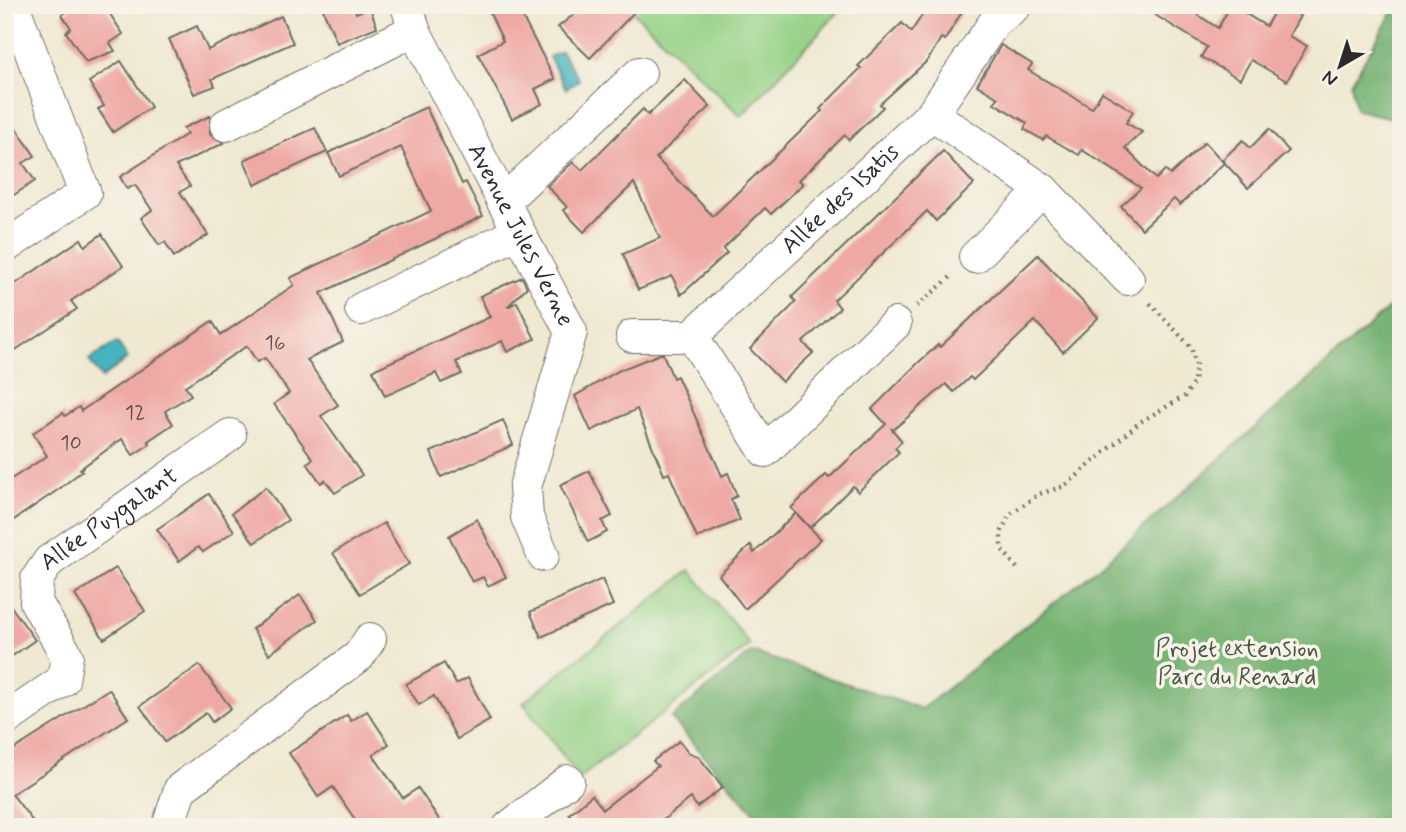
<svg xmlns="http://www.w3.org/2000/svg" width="1406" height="832" viewBox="0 0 1406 832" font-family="Mynerve,sans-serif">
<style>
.green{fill:#95d287;stroke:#607e59;stroke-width:2}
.forest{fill:#78b474;stroke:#527050;stroke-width:2}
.water{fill:#45b4be;stroke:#387074;stroke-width:2}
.building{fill:#efa9a4}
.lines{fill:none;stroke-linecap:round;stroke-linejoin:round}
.minor-casing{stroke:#706e65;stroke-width:34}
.path{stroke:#706e65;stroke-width:4.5;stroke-dasharray:2 5;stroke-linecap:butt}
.minor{stroke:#fff;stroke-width:32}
.labels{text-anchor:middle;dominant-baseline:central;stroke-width:7;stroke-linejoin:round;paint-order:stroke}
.number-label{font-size:21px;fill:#5c4a49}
.street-label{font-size:24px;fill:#2b2b2b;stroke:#f7f3e8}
.park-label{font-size:24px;fill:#465542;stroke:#f7f3e8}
</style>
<rect width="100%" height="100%" fill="#f7f3e8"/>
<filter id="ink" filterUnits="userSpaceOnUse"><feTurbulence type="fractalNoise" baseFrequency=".0143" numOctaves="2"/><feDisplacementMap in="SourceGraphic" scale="14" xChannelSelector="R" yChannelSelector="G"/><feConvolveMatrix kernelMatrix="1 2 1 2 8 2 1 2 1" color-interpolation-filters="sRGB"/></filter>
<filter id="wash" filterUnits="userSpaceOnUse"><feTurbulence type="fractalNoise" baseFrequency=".00686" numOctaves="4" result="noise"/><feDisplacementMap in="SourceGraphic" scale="28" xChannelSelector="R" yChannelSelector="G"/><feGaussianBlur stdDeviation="1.57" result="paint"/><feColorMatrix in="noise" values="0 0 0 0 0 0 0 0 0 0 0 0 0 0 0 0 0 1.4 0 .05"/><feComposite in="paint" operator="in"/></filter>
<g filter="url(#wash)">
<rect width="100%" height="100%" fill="#efe9d1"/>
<g class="green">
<path d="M626,5h219l-104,111z"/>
<path d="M690,570l60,75 -170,133 -57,-75z"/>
</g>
<g class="forest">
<path d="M1397,5h4v115l-45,-10 -5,-27z"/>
<path d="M1401,297v530h-634l-96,-109 81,-66 170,57 177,-142z"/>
</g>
<g class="water">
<path d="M561,51l18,29 -13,9 -17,-32z"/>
<path d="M117,342l11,16 -26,20 -13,-18z"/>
</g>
<g id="blocks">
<g class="building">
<path d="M76,5h28l19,29 -13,9 5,8 -29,11 -20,-30 5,-4 -9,-13z"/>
<path d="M321,5h32l3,8 14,-5 7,19 -40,16z"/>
<path d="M486,5h30l39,74 -20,10 7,15 -30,15 -34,-65 25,-13z"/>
<path d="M586,5h55l-51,53 -32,-31z"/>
<path d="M929,5h37l-21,35 -4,-2 -13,22 -48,44 3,3 -34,33 -4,-5 -46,45 4,4 -32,30 -6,-6 -42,41 4,4 -46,42 -9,-19 -34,14 -15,-36 37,-16 -26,-55 -50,49 -21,-22 4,-3 -20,-21 26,-24 9,8 61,-61 5,6 37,-35 25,27 -54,51 57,58 109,-105 -2,-2 41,-41 -3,-2 44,-43 9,9z"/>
<path d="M1139,5h44l35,23 13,-23 35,21 12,-21h4l18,11 -11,20 18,10 -20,35 -36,-21 -11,19 -39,-22 6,-10z"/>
<path d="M281,16l12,27 -81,36 3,7 -21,8 -25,-55 28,-13 11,24z"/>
<path d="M1001,45l31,19 -4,6 64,38 10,-16 31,19 -7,12 16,9 -17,16 31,31 9,-9 5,5 35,-33 19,21 -44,42 -6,-6 -32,30 -21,-23 20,-18 -59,-38 -3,5 -33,-19 -3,4 -19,-11 3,-6 -33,-20 4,-5 -21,-13z"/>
<path d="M121,61l30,46 -38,25 -15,-23 6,-3 -15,-24z"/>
<path d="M426,107l36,77 4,-2 17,34 -162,77 22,49 -36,18 31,45 -17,11 41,59 -27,18 -10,-13 -4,3 -14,-20 6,-4 -39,-55 15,-11 -24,-35 -8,4 -10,-16 -62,40 6,9 -26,16 8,13 -25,17 2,3 -17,11 -11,-16 -42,30 2,2 -23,18 -54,37v-43l42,-27 -14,-23 30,-20 2,3 14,-9 2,4 131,-90 9,14 73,-50 -4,-7 141,-67 -30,-64 -62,29 -11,-23z"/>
<path d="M5,112l30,44 -12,7 12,18 -21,14 -9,-12z"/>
<path d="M210,116v18l14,9 -48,23 14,20 -10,6 28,43 -34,22 -9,-15 -6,3 -18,-27 11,-8 -17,-25 -8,4 -7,-12 67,-43 -4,-6z"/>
<path d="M315,128l12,24 -72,33 -11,-25z"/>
<path d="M1269,129l20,22 -41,37 -26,-28 21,-20 7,8z"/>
<path d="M943,151l31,33 -38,37 -9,-10 -93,89 6,8 -37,34 10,11 -31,29 -32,-33 46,-47 -4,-5z"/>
<path d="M102,234l21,32 -52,35 6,8 -72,48v-66l76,-52 4,7z"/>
<path d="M1038,255l60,63 -35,34 -28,-31 -62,59 -3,-3 -16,15 -8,-8 -53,46 -2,-2 11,13 -7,7 4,4 -41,40 -5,-6 -43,42 -19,-20 35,-33 3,3 57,-54 -14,-15 47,-47 19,-17 2,2z"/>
<path d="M522,277l5,10 -20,20 10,-5 18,37 -28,13 -5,-11 -46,21 6,12 -21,9 -5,-10 -51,23 -12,-26 117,-53 -10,-21z"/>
<path d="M660,354h3l10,24 4,-2 45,100 6,-3 9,23 -6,3 9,21 -43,18 -28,-65 -5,2 -27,-66 -46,22 -16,-35 45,-26z"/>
<path d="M503,420l10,25 -72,32 -10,-25z"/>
<path d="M589,471l23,45 -10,5 5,11 -19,10 -28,-57z"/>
<path d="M266,487l22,33 -34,23 -22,-30z"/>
<path d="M209,494l25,37 -31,21 -5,-5 -19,14 -22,-32z"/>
<path d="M796,513l25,26 -76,70 -26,-34 32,-30 3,8z"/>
<path d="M477,519l29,58 -18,9 -5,-9 -11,5 -23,-46z"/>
<path d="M384,523l25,41 -49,30 -27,-41z"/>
<path d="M116,568l29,43 -41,28 -29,-44z"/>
<path d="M602,579l11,26 -72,32 -11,-25z"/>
<path d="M300,595l17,25 -48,34 -17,-25z"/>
<path d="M5,598l30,42 -30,21z"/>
<path d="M444,663l12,21 12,-6 22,42 -33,19 -23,-43 -15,9 -13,-21z"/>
<path d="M199,665l32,43 -19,14 -6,-9 -41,29 -25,-36z"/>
<path d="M109,689l19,29 -116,76 25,33h-32v-72z"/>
<path d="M367,711l22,33 -16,11 30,43 15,-10 26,39h-84l-27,-40 -15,10 -29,-44 58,-38 4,6z"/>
<path d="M679,741l10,12 9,3 25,31 -26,20 -6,-9 -37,29h-76l-9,-13 23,-19 11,14 55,-43 -5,-5z"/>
</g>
</g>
</g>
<g filter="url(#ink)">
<use href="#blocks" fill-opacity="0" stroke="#706e65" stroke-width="2"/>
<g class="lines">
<defs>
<g id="minor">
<path id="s1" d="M407,5l7,25 157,302 -46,155 2,30 16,38"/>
<path d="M932,114l111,76 85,89"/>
<path d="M226,125l188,-95"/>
<path d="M503,202l137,-129"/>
<path d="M5,247l80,-54 -72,-188"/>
<path d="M975,257l68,-67"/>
<path d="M361,309l156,-76"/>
<path id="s2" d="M632,336h60l240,-222 62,-91 22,-18"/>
<path d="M692,336l73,115 130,-127"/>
<path id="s3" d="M5,720l58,-40 4,-24 -31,-54 1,-23 12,-18 181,-126"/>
<path d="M168,827l12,-38 179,-133 11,-17"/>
<path d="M509,827l59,-46"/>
</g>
</defs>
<use href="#minor" class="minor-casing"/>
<g class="path">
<path d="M917,306l36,-31"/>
<path d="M1017,568l-16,-20v-15l8,-18 30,-21 26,-8 75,-64 45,-26 9,-14 2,-17 -5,-18 -44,-47"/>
</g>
<use href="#minor" class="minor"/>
</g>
</g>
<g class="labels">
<g class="number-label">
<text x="275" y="343">16</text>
<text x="135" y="413">12</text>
<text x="71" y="443">10</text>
</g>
<g class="street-label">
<text stroke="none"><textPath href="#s2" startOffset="262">Allée des Isatis</textPath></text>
<text stroke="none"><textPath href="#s1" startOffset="257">Avenue Jules Verne</textPath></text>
<text stroke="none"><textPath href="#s3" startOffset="275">Allée Puygalant</textPath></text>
</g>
<g class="park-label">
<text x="1237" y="649">Projet extension<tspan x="1237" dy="28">Parc du Renard</tspan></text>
</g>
</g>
<rect width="1406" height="832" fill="none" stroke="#f7f3e8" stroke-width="28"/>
<g transform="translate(1340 66) rotate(219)" stroke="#f7f3e8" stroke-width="5" paint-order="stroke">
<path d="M0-5L12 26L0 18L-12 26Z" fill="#2b2b2b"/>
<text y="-10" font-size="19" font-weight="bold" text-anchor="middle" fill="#2b2b2b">N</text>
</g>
</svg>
